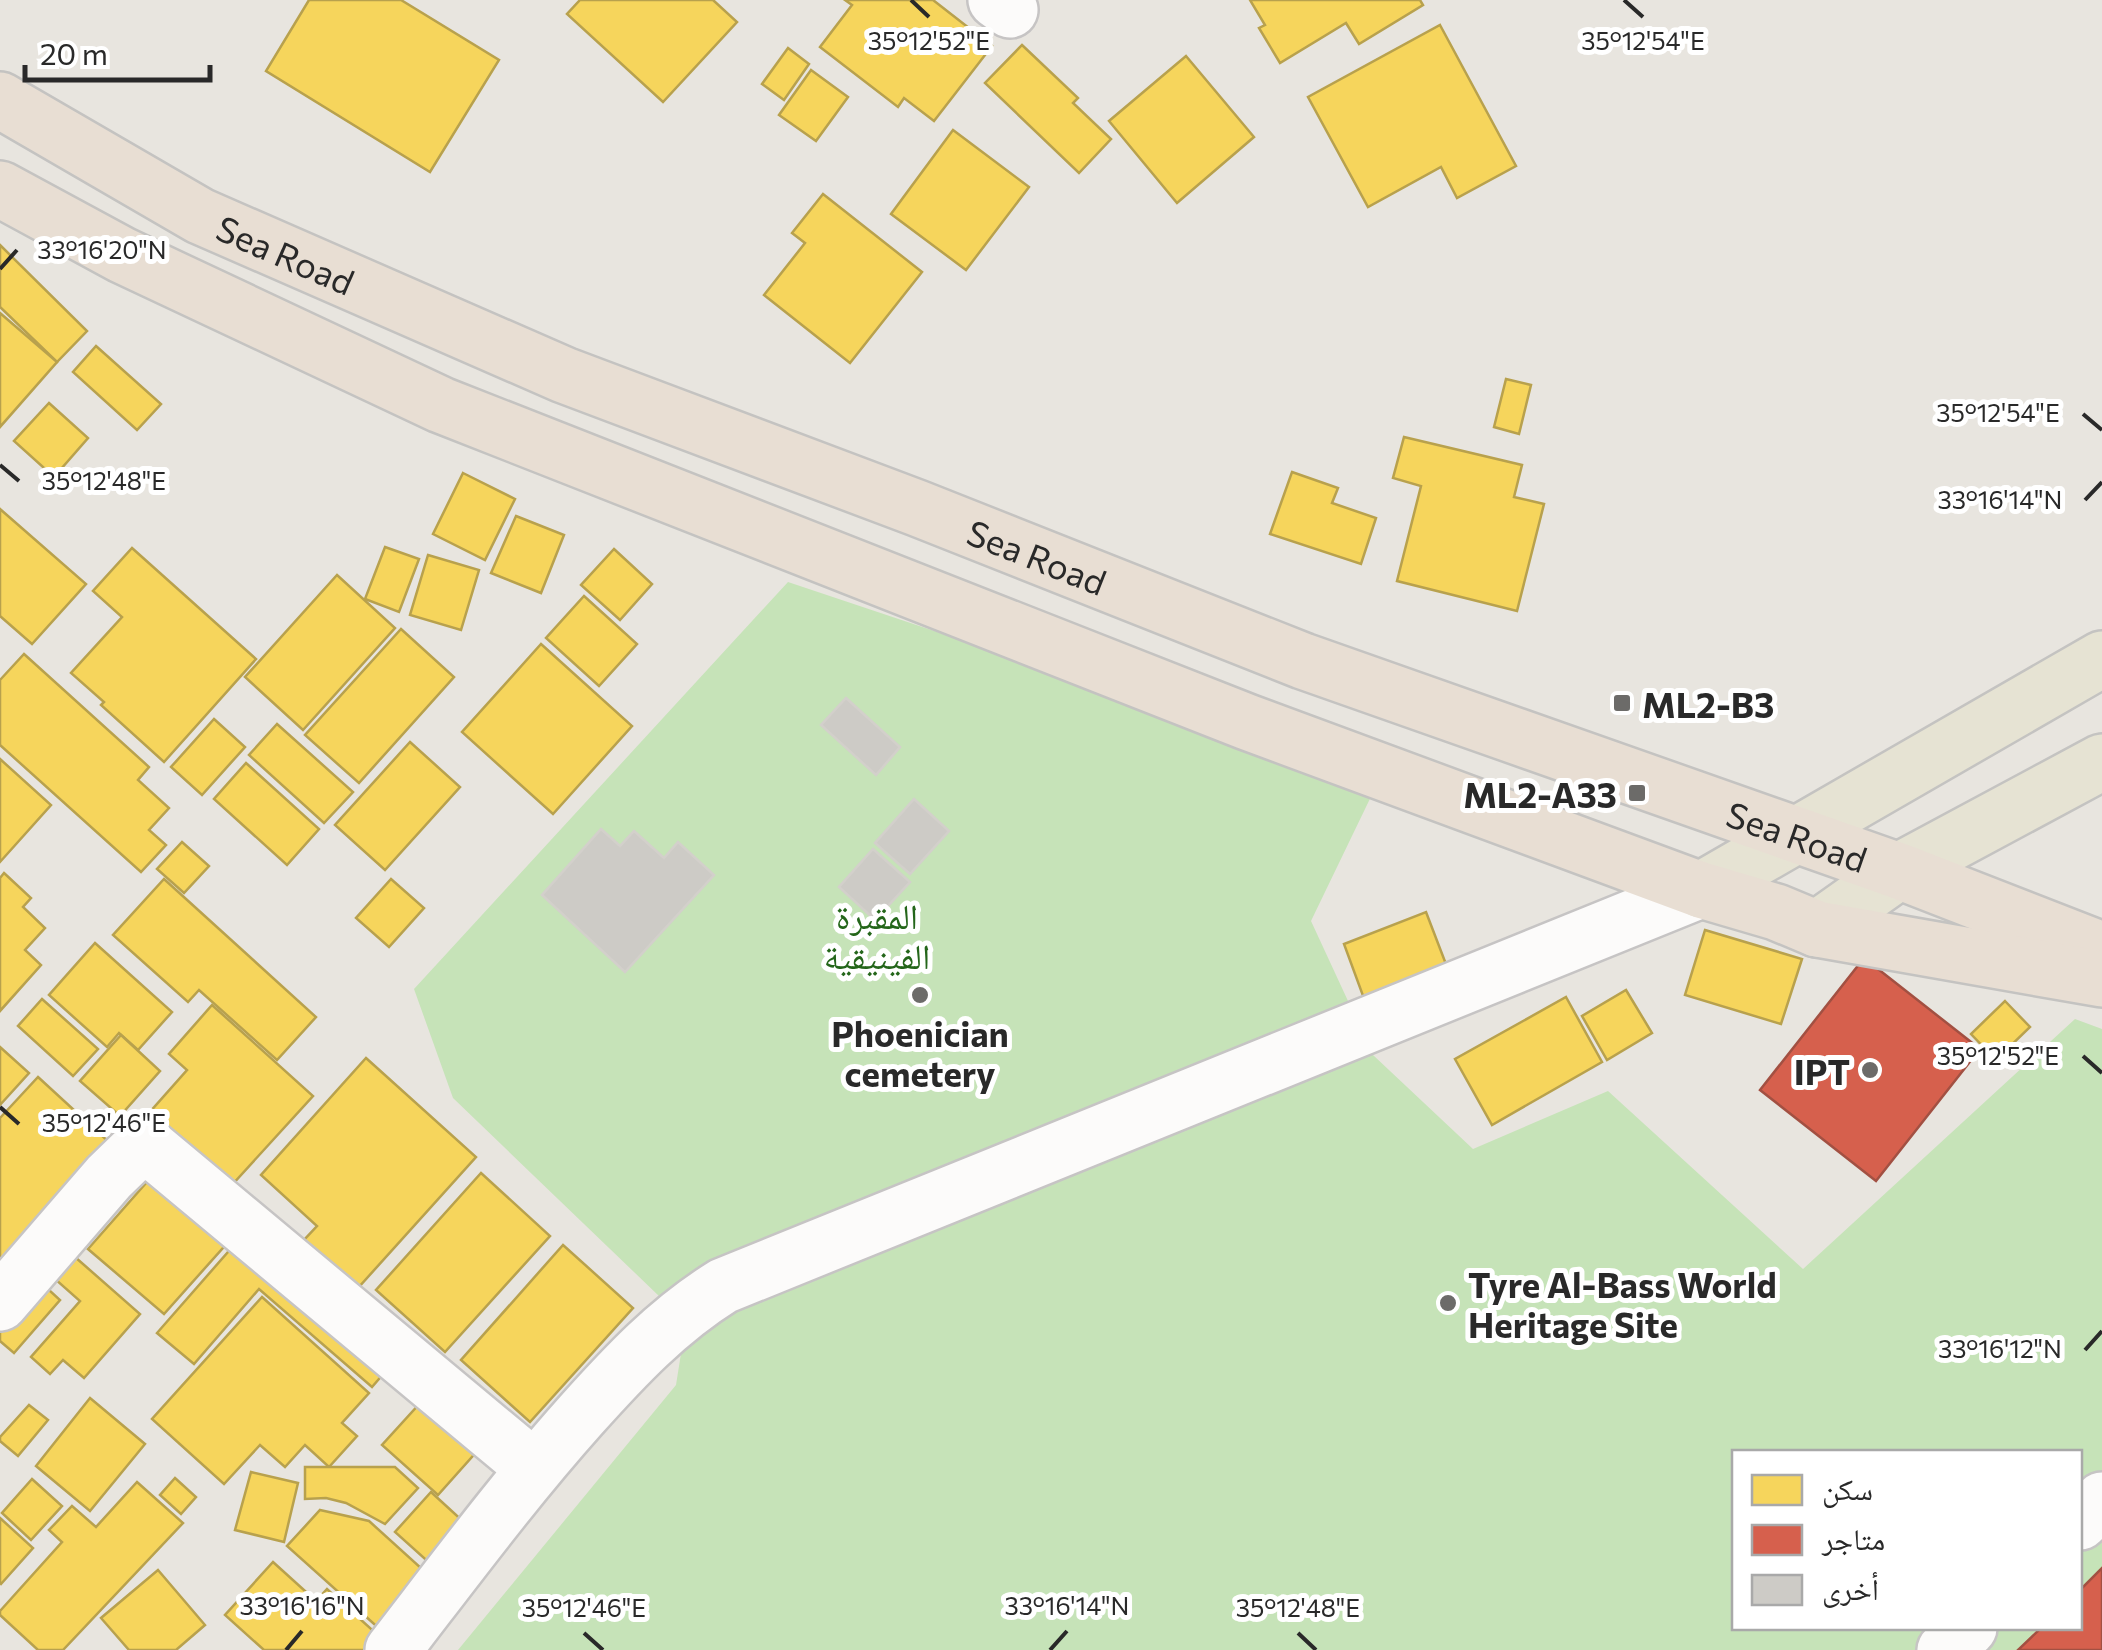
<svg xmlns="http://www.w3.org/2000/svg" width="2102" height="1650" viewBox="0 0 2102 1650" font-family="Commissioner,'Noto Naskh Arabic',sans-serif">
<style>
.green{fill:#c6e3b8;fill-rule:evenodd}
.homes{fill:#f6d55c;stroke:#b8a14d;stroke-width:2.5}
.shops{fill:#d6604d;stroke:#a25042;stroke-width:2.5}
.building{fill:#cdcbc6;stroke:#d3d0cb;stroke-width:2.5}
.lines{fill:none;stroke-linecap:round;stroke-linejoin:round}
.minor-casing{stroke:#c6c4c4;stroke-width:60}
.major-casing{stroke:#c4c3c1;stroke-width:60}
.highway-casing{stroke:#c4c3c1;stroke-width:60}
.minor{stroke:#fcfbfa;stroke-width:55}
.major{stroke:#e6e3d3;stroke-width:55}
.highway{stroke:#e8ded3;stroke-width:55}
.ticks{fill:none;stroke:#292929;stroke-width:4}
.poi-dot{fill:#6c6b69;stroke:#fff;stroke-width:4}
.labels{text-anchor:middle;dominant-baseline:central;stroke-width:10;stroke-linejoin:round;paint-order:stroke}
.street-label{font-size:35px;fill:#292929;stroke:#fff}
.poi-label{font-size:35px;font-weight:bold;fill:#292929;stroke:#fff;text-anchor:start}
.park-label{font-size:35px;fill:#24661a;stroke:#fff}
.ticks-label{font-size:25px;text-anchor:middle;fill:#292929;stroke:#fff;stroke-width:10;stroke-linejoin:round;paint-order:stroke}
</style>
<rect width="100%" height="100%" fill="#e8e5df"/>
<path class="green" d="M788,582l591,198 -68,141 62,134 100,94 135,-58 195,178 272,-250 27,10v621h-1644l218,-265 10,-63 -233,-224 -39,-109zM1734,1452h346v176h-346z"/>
<g class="homes">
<path d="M309,0h92l98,60 -69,112 -164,-101z"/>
<path d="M580,0h133l24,22 -74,80 -96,-88z"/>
<path d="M845,0h88l59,46 -58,75 -30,-23 -6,9 -78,-60 32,-42z"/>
<path d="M1250,0h170l3,5 -64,39 -13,-21 -66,40 -21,-35 6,-3z"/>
<path d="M1440,25l76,141 -59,32 -16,-31 -73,40 -60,-110z"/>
<path d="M1022,45l56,53 -5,5 38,36 -32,34 -94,-90z"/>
<path d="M788,48l21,16 -25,36 -22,-16z"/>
<path d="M1186,56l68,81 -77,66 -68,-82z"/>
<path d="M811,70l37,27 -32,44 -37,-26z"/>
<path d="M953,130l76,57 -63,83 -75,-56z"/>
<path d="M823,194l99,78 -72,91 -86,-68 41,-52 -13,-10z"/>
<path d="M0,245l87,86 -30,31 -57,-55z"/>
<path d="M0,313l57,49 -57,65z"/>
<path d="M96,346l65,58 -24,26 -64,-58z"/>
<path d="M1506,379l25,6 -12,49 -25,-7z"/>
<path d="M49,403l39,35 -34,39 -40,-36z"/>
<path d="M1404,437l118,28 -8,32 30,7 -27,107 -120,-30 24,-95 -28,-8z"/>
<path d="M1292,472l46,16 -6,15 44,15 -15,46 -91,-30z"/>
<path d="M463,473l52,26 -30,61 -52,-26z"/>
<path d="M0,509l86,75 -54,60 -32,-28z"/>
<path d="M516,516l48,19 -23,58 -50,-20z"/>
<path d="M385,547l34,12 -20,53 -34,-13z"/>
<path d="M132,548l124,111 -92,103 -63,-57 3,-3 -33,-29 51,-56 -29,-26z"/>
<path d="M614,549l38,35 -32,36 -39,-35z"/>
<path d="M428,555l51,15 -18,60 -51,-15z"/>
<path d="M337,575l58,53 -92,102 -58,-53z"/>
<path d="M584,596l53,48 -38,42 -53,-48z"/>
<path d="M401,629l53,48 -95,106 -54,-48z"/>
<path d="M541,644l91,82 -79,88 -91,-82z"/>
<path d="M24,654l125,113 -11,13 31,28 -20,22 17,15 -25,27 -141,-127v-65z"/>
<path d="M214,719l31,28 -43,48 -31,-28z"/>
<path d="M277,724l76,68 -29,31 -75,-68z"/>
<path d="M410,742l50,45 -75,83 -50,-45z"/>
<path d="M0,759l51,46 -51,57z"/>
<path d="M246,763l73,66 -32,36 -73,-66z"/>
<path d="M182,842l27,24 -25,27 -27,-24z"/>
<path d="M4,873l27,25 -8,9 22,21 -20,22 16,15 -41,46v-133z"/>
<path d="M164,879l152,138 -39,43 -78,-70 -11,12 -75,-67z"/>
<path d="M391,879l33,29 -35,39 -33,-29z"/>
<path d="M1426,912l23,60 -83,32 -22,-60z"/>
<path d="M1705,930l97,29 -21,65 -96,-29z"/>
<path d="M95,943l77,69 -34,38 -19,-17 -12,14 -58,-52z"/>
<path d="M1626,990l26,43 -45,27 -25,-44z"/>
<path d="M1566,997l36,65 -110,63 -37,-66z"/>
<path d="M42,999l56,50 -25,27 -55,-50z"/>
<path d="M2005,1001l25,26 -34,33 -25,-26z"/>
<path d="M212,1005l101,91 -82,90 -82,-73 38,-43 -18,-16z"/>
<path d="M121,1035l39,36 -40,45 -40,-35z"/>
<path d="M0,1047l29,26 -29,32z"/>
<path d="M366,1058l110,99 -118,131 -54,-48 13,-14 -56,-51z"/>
<path d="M38,1077l73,67 -111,122v-148z"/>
<path d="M481,1173l69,63 -105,116 -69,-62z"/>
<path d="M154,1174l76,66 -66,74 -76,-65z"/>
<path d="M242,1236l148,130 -18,21 -113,-98 -65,75 -37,-31z"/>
<path d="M563,1245l70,63 -103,114 -69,-62z"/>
<path d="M75,1257l65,57 -56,64 -21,-18 -13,14 -19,-17 49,-56 -25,-22z"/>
<path d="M37,1279l23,21 -46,53 -14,-12v-19z"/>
<path d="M262,1297l107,96 -27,30 15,13 -28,31 -24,-22 -20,22 -25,-22 -36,39 -72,-65z"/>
<path d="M432,1390l55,50 -49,55 -56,-50z"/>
<path d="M90,1398l55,46 -55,67 -54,-45z"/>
<path d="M29,1405l19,15 -30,36 -18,-15v-4z"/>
<path d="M305,1467h90l23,21 -33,36 -39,-21 -20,-5 -21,1z"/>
<path d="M251,1472l47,11 -14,59 -49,-12z"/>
<path d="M175,1478l21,19 -15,17 -21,-19z"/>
<path d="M32,1479l30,27 -31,34 -29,-27z"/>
<path d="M137,1482l46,41 -120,127h-25l-38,-35v-4l62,-69 -13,-12 23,-24 24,21z"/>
<path d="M431,1492l48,44 -35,40 -49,-44z"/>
<path d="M320,1510l49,11 63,57 -49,54 -96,-86z"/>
<path d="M0,1518l33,30 -32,36 -1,-1z"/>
<path d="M273,1562l43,39 11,-12 53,48 -12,13h-104l-39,-35z"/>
<path d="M158,1570l47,55 -29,25h-47l-28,-32z"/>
</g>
<g class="shops">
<path d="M1864,958l116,91 -104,132 -116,-91z"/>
<path d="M2102,1568v82h-84l23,-22h39v-38z"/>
</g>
<g class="building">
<path d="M846,698l54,49 -24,28 -55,-50z"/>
<path d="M914,799l35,32 -39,43 -35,-31z"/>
<path d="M601,829l19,17 14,-15 30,27 14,-16 36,33 -89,97 -83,-77z"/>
<path d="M873,849l37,33 -35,38 -36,-33z"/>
</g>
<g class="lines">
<defs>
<g id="minor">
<path d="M996,0l14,10"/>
<path d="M0,1303l109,-126 35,-34 390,325"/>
<path d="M2080,1522l22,-22"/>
<path d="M393,1650c61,-79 121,-160 188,-235 44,-49 86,-94 142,-129l978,-396"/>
<path d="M1945,1650l24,-22"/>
</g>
<g id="major">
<path d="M1701,890l401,-231"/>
<path d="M1817,929l82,-58 203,-109"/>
</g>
<g id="highway">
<path id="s1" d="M0,100l200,116 364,159 353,133 386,153 596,210 203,79"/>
<path d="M0,189l122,66 319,150 806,317 454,168 75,22 41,17 285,50"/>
</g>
</defs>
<use href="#minor" class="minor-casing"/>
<use href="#major" class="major-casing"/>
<use href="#highway" class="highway-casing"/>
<use href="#minor" class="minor"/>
<use href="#major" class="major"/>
<use href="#highway" class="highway"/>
</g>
<path class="ticks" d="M911,0l18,17M1624,0l19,17M0,269l17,-19M2083,414l19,16M0,465l19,16M2085,500l17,-18M2083,1056l19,17M0,1107l19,17M2085,1350l17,-19M584,1633l19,17M1298,1633l18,17M286,1650l16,-19M1050,1650l17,-19"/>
<g class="poi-dot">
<rect x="1612" y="693" width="20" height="20" rx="5"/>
<rect x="1627" y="783" width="20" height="20" rx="5"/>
<circle cx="920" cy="995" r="10"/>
<circle cx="1870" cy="1070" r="10"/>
<circle cx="1448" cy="1303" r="10"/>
</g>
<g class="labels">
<g class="street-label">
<text stroke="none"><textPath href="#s1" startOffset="325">Sea Road</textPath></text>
<text stroke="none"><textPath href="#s1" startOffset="1135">Sea Road</textPath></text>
<text stroke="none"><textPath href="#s1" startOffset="1945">Sea Road</textPath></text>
</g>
<g class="poi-label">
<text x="1642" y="703">ML2-B3</text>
<text x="1617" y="793" text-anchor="end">ML2-A33</text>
<text x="920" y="1032" text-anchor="middle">Phoenician<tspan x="920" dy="40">cemetery</tspan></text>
<text x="1850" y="1070" text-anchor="end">IPT</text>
<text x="1468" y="1283">Tyre Al-Bass World<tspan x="1468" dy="40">Heritage Site</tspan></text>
</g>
<g class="park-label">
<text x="877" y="914">المقبرة<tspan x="877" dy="40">الفينيقية</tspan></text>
</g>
</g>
<g class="ticks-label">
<text x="929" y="50">35°12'52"E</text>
<text x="1643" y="50">35°12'54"E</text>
<text x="102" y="259">33°16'20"N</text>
<text x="1998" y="422">35°12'54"E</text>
<text x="104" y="490">35°12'48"E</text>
<text x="2000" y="509">33°16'14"N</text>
<text x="1998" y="1065">35°12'52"E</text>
<text x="104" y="1132">35°12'46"E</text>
<text x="2000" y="1358">33°16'12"N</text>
<text x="302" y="1615">33°16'16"N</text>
<text x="1067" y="1615">33°16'14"N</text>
<text x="584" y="1617">35°12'46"E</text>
<text x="1298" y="1617">35°12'48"E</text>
</g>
<rect x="1732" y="1450" width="350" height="180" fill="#ffffff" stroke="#a9a9a9" stroke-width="2.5"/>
<rect x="1752" y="1475" width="50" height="30" fill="#f6d55c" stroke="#a9a9a9" stroke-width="2.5"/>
<text x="1822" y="1500" font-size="30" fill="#292929">سكن</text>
<rect x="1752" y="1525" width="50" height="30" fill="#d6604d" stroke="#a9a9a9" stroke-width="2.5"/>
<text x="1822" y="1550" font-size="30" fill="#292929">متاجر</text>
<rect x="1752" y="1575" width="50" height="30" fill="#cdcbc6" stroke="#a9a9a9" stroke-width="2.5"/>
<text x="1822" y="1600" font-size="30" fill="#292929">أخرى</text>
<path d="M25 65v15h185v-15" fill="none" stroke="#292929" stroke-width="5"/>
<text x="40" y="65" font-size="30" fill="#292929" stroke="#ffffff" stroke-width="8" paint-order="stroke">20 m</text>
</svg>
